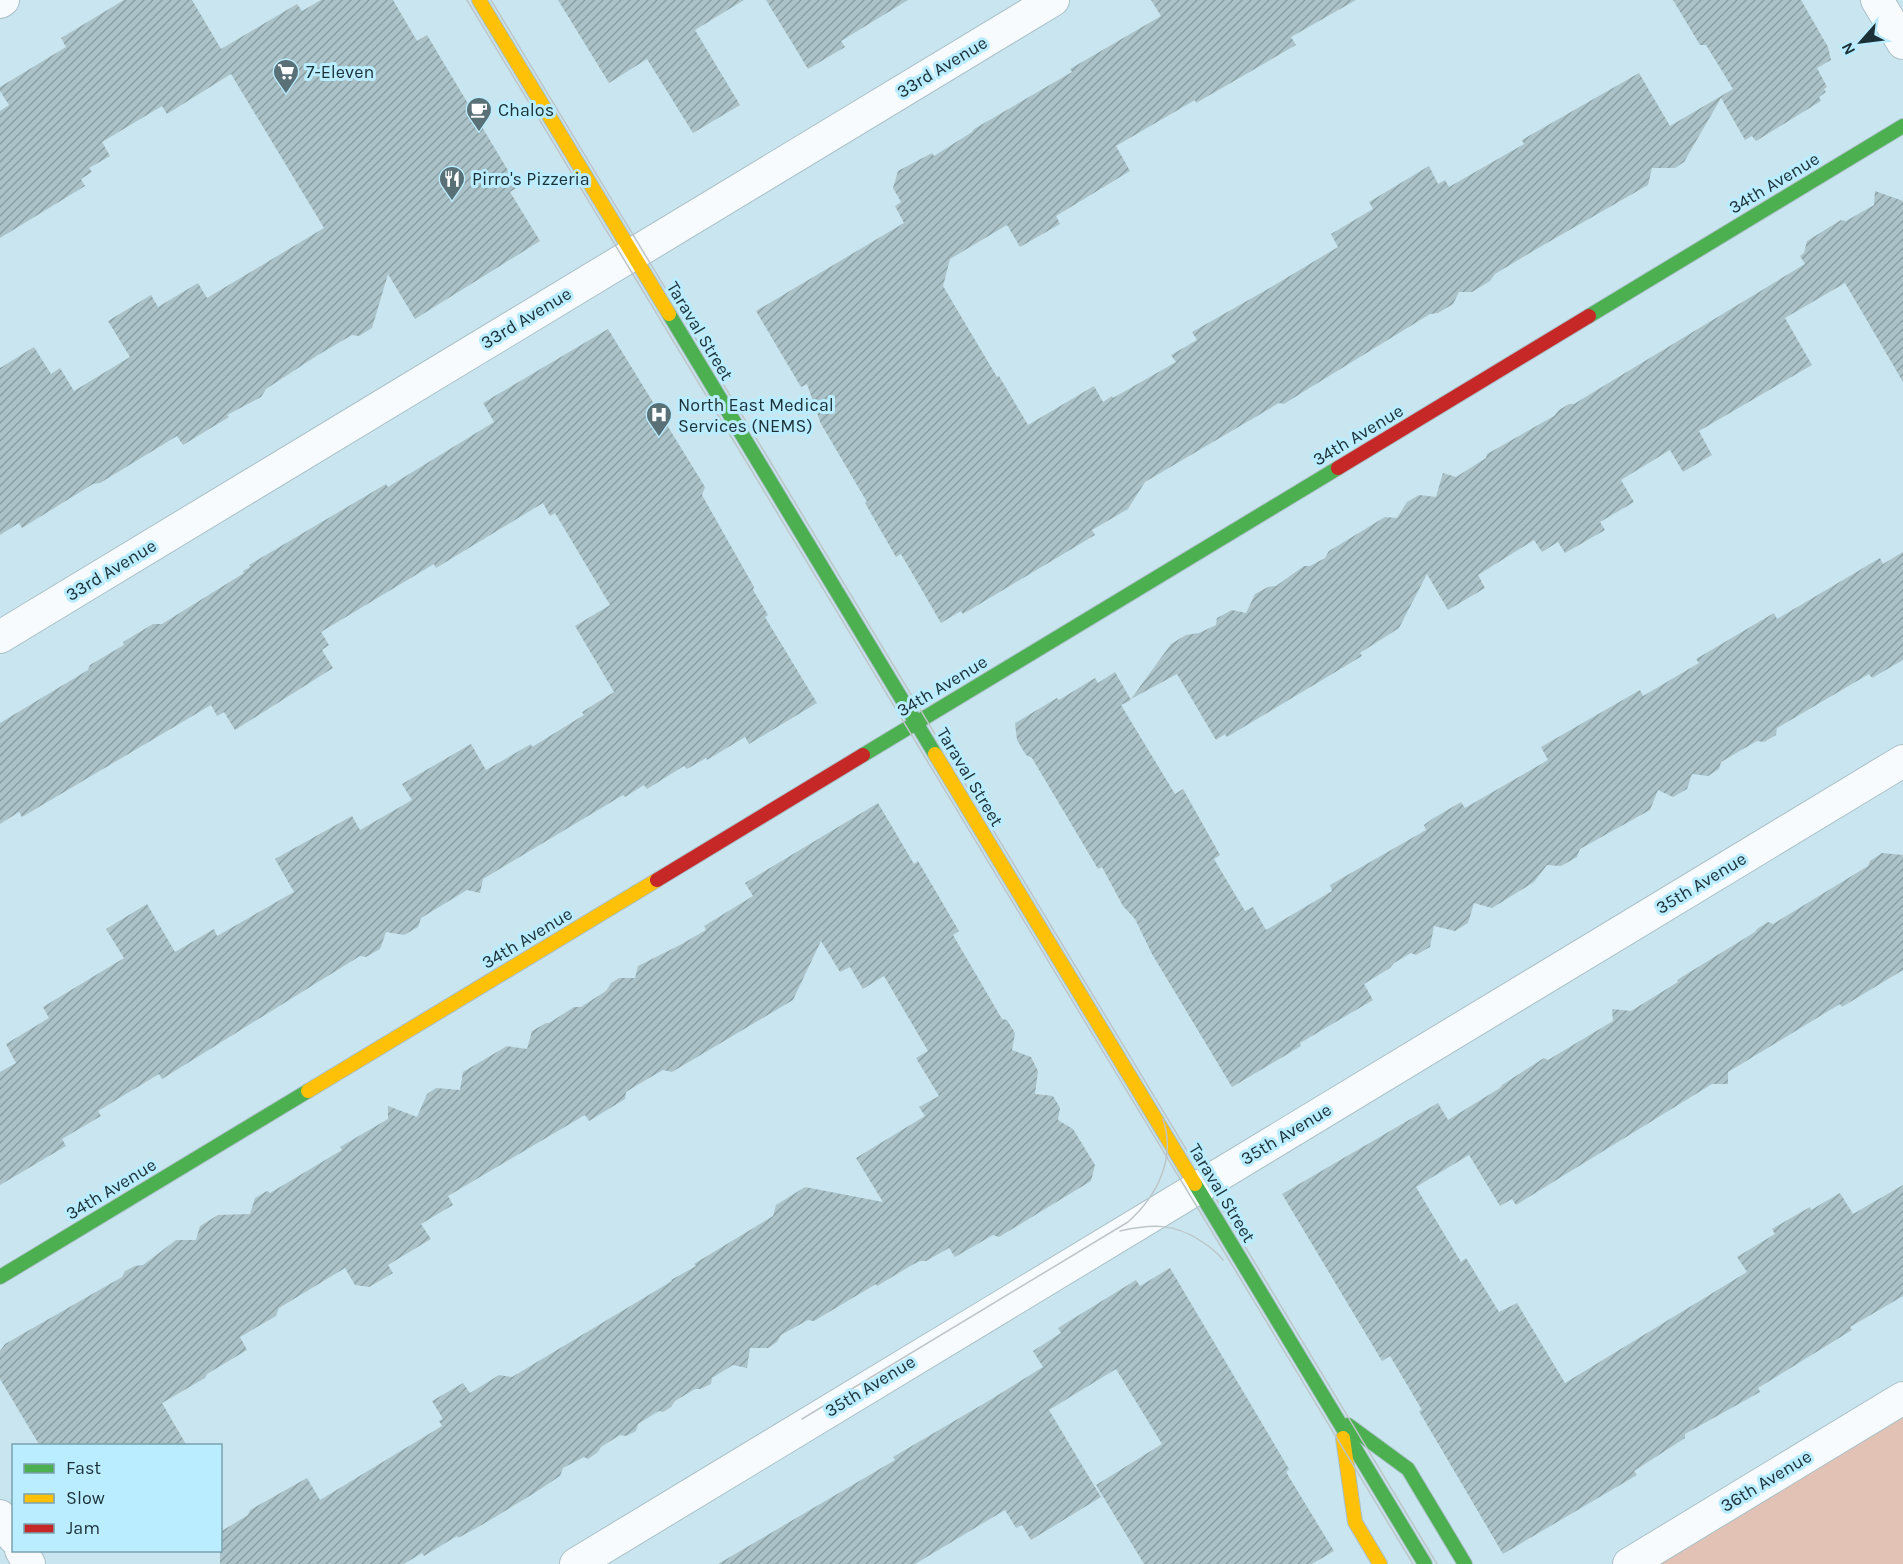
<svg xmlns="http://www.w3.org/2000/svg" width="1903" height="1564" viewBox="0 0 1903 1564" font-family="Karla,sans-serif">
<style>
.park{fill:#e3c2b6}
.building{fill:url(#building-hatch)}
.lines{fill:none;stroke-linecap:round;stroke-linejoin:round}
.street-casing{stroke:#aac0c8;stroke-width:34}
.fast-casing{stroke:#aac0c8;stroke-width:16}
.slow-casing{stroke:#aac0c8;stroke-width:16}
.jam-casing{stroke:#aac0c8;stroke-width:16}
.street{stroke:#f7fbfd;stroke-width:32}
.fast{stroke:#4caf50;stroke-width:14}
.slow{stroke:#ffc107;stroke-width:14}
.jam{stroke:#c62828;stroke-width:14}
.tram{stroke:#bdc5c8;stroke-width:1.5}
.labels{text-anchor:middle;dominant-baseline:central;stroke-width:6;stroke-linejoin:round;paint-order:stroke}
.street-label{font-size:18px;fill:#1c3137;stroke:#b9edff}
.poi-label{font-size:18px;fill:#1c3137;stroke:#b9edff;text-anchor:start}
</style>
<defs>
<pattern id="building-hatch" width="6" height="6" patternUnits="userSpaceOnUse" patternTransform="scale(1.5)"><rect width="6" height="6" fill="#abc3c8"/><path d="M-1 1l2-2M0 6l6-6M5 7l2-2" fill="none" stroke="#8a9fa3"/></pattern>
</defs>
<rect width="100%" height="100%" fill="#c9e5ef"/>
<path class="park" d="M1903,1398v166h-274z"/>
<g class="building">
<path d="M124,0h68l29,49 76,-45 5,7 19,-11h72l24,41 10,-6 91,152 -8,5 30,49 -125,78 -27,-45 -16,54 -13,8 -7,-1 -34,20 -52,34 -5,8 -34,18 2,2 -46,28 -6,-9 -77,47 -7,1 -71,44 -3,-5 -19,12v-167l34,-21 17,27 9,-6 14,23 56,-34 -22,-36 43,-26 7,12 40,-24 9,15 117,-70 -93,-154 -64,40 -5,-8 -60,36 8,14 -21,12 3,4 -11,7 4,7 -85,52v-127l9,-6 -9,-14v-4l66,-40 -5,-9z"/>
<path d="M558,0h186l-49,30 45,75 -47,28 -46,-74 -38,24z"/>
<path d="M766,0h142l-67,41 4,6 -37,22z"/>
<path d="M1151,0h205l-65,37 5,8 -100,58 -1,-3 -79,46 14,25 -74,45 4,8 -40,23 -13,-22 -57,34 -7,27 54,91 2,-1 29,49 66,-39 9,16 9,-6 1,2 63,-36 -5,-7 26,-15 -5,-8 76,-43 70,-42 -7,-13 42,-25 -4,-7 60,-36 9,18 7,-4 4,7 75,-43 -2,-4 117,-67 31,53 63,-37 -27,-44h-6l-27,-45h128l27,47 3,13 -14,8 10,19 -3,2 2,3 -7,5 2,4 -65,40 -4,-5 -7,4 -24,-42 -37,64 -9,6h-23l-4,17 -115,66 -38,23 -5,7 -18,11h-13l-6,12 -15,9 -8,1 -127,78 -19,12 -5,-1 -134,79 -17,27 -36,21 3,5 -132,79 -2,-3 -20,12 -40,-69 -5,3 -31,-54 2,-1 -46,-78 -14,-40 -6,3 -45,-76 148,-88 -9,-17 6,-4 -8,-14 5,-17 34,-18 2,3 38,-24 2,-3 98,-57 -2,-3 91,-53z"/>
<path d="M1875,191l28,10v181l-58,-99 -60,35 27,47 -113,66 13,24 -29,17 -13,-22 -49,30 13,22 -34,20 5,8 -40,23 -7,-11 -16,10 -8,-12 -56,35 7,13 -37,22 -21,-36 -28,54 -39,25 2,3 -135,81 -2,-3 -9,6 -39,-66 -46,25 40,-55 15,-9 13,-2 17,-8 1,-7 15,-8 14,3 9,-19 13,-7 8,-1 28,-20h6l15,-8 4,-7 56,-34 12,1 10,-16 12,-7 17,2 7,-24 13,4 30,-19 1,-4 67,-38 5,-6 10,-6h5l51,-31 180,-109 -5,-8 4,-3 3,-12 34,-21 5,1 28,-16z"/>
<path d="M608,329l97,158 -3,8 52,92 -1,3 15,25 -3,2 52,86 -68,41 -4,-7 -38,23 -1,-2 -19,11 -3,-3 -37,23 -3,-4 -19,12 -2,-2 -140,84 -3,14 -13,-3 -46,28 -3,9 -14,8 -18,-3 -6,17 -14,8 -6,-1 -198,123 -3,-5 -61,37 3,5 -39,23 4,7 -66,39v-113l16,-9 -10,-19 43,-26 -6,-11 81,-49 -18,-29 41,-25 28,48 39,-23 3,7 77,-44 -19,-33 77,-43 8,14 52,-30 -10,-16 69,-40 15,26 45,-26 1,3 52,-32 -2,-3 32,-20 -39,-66 35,-21 -55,-92 -5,3 -7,-13 -107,65 -2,-4 -113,68 8,13 -7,5 11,18 -98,62 -11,-18 -7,4 -6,-11 -189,112 -3,-5 -19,12v-101l88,-53 2,-5 34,-20 -1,-3 30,-18h9l82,-51 -1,-2 7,-4 -1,-2 137,-81 2,3 106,-65 -11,-19z"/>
<path d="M1903,552v108l-31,18 -3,-4 -92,54 -1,7 -12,7 -7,-1 -19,11 -17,10 -2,7 -11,7 -16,-2 -5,15 -14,8 -15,-7 -8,20 -70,39 -3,8 -16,9 -14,-1 -13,17 -42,26 -18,-5 -6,20 -13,8 -21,-5 -4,21 -14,8 -5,-2 -17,10 -4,5 -26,16 9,16 -73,43 1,3 -69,41 -80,-133 -17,-35 -12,-13 -21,-39 -4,2 -66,-111 -6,-3 -9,-15 -2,-17 42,-25 2,2 36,-22 3,5 17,-11 16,28 -10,5 54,89 8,-5 37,66 -6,4 31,52 8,-4 13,23 66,-39 -2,-6 96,-55 -2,-5 8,-6 29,-17 4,6 83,-48 -7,-13 99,-57 3,6 56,-33 -3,-4 78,-46 3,6 103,-61 3,6z"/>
<path d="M878,803l36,61 4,-3 41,70 -6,4 49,84 5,1 8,13 -3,17 19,7 7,14 -3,23 18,2 7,12 -2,12 15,9 22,36 -4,16 -92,56 -6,-2 -38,22 -6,-9 -23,13h-6l-8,4 -35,21 -1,-2 -62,37 -6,-1 -27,15 -4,7 -9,6h-18l-3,20 -14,-3 -21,13 -1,6 -11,5h-5l-20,12 -4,6 -8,5 -4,-1 -21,13 -2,7 -10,5 -6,-1 -19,12 -3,5 -10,7 -4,-2 -21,11 -3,8 -27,18 -53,32 -22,12 -1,-2 -33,20 -2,-3 -18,11h-184v-32l28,-17 2,-5 57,-32 13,22 122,-74 -3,-5 4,-2 -11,-18 31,-18 7,10 29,-18 13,2 160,-96 -1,-1 25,-14 -2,-2 79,-48 3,-11 29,-18 78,15 -27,-44 69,-42 -6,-9 20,-11 -23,-38 12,-7 -44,-75 -21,13 -13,-22 -10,5 -19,-31 -28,59 -121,72 -9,-2 -19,11 -18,11 -1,7 -36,22 -4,-6 -137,81 5,9 -32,19 10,15 -43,26 5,8 -24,14 -14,-2 -10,-17 -66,40 -3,8 -36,21 7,13 -40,24 -2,4 -43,25 25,43h-147l-40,-67v-28l5,-7 117,-67 3,-6 10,-5 8,-1 33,-25h20l4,-14 18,-11 32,-1 5,-16 12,-7 3,2 72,-43 -2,-3 48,-28v-13l29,11 10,-23 9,-6 24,2 3,-18 44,-26 20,3 5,-18 14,-8h3l25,-16h7l25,-16 5,-8 8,-5h16l3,-12 42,-21 26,-15 -2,-4 49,-30 -8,-13z"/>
<path d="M1882,853l21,2v115l-61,37 -2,-3 -112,68v12h-16l-196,121 -4,-6 -12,7 -31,-51 -53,32 45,75 5,-4 33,54 18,-9 48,80 182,-111 -10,-15 38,-23 -3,-5 38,-22 1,3 29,-17 13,21 50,-29v111l-53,31 2,3 -94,58 2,4 -75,42v4l-51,33 3,4 -134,79 -84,-143 3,-1 -32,-54 -8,5 -100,-167 156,-91 10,17 52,-32 2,-3 42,-27 4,2 65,-39 -1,-12 19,2 47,-29 -1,-2 78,-48 2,-3 11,-7 5,2 95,-58 2,-5z"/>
<path d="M1170,1268l119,201 -3,3 48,79 -22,13h-168l-48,-79 66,-41 -46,-75 -67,41 52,87 -70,43 -9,-15 -6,3 -11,-18 -90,54h-197l177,-104 -2,-3 97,-57 53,-33 -10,-16 28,-18 -3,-5 78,-48 4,6z"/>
</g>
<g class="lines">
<defs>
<g id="street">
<path d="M1877,0l26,43"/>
<path d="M0,2l3,-2"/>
<path d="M0,637l1053,-637"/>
<path d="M0,1516l14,22"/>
<path d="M21,1550l8,14"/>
<path d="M576,1564l1327,-803"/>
<path d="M1629,1564l274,-166"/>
</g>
<g id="fast">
<path d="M669,314l266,440"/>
<path d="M1589,316l314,-190"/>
<path d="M863,755l475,-287"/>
<path d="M1195,1184l230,380"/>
<path d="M0,1277l308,-186"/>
<path d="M1348,1425l60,44 57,95"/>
</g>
<g id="slow">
<path d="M479,0l190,314"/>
<path d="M935,754l260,430"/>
<path d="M308,1091l349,-211"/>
<path d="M1343,1438l12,84 25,42"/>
</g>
<g id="jam">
<path d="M1338,468l251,-152"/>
<path d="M657,880l206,-125"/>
</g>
</defs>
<use href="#street" class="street-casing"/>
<use href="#fast" class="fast-casing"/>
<use href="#slow" class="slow-casing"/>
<use href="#jam" class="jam-casing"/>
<use href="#street" class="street"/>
<use href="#fast" class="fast"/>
<use href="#slow" class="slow"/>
<use href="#jam" class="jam"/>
<g class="tram">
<path d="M467,0l946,1564"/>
<path d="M491,0l946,1564"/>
<path d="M1120,1231c32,-7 54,-8 81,10 9,6 16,11 22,19"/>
<path d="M802,1419l326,-197c30,-27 48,-64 35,-103"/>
</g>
</g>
<defs>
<symbol id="supermarket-pin" viewBox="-11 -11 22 30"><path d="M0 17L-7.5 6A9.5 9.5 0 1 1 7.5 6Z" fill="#597077" stroke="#b9edff"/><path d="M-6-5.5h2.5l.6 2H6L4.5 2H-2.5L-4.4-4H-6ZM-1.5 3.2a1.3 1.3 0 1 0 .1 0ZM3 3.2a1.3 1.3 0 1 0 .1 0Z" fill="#fff"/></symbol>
<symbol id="cafe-pin" viewBox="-11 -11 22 30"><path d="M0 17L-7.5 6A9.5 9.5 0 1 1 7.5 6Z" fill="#597077" stroke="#b9edff"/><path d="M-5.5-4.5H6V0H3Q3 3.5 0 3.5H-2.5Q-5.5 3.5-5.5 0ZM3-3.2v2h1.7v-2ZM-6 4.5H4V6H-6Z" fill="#fff"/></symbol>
<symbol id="restaurant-pin" viewBox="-11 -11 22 30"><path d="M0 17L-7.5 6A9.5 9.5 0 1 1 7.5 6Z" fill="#597077" stroke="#b9edff"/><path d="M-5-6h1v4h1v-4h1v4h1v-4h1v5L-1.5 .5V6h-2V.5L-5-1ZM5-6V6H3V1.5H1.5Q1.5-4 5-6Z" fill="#fff"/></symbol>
<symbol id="hospital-pin" viewBox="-11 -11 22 30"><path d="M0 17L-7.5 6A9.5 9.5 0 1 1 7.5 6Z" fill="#597077" stroke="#b9edff"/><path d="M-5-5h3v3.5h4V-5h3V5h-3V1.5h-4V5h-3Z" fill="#fff"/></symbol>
</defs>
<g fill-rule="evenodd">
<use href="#supermarket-pin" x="271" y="57" width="30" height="40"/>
<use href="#cafe-pin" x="464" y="95" width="30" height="40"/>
<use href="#restaurant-pin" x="437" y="164" width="30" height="40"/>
<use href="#hospital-pin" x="644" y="400" width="30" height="40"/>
</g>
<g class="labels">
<g class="street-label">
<text transform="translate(942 67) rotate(-31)">33rd Avenue</text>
<text transform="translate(1774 183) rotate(-31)">34th Avenue</text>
<text transform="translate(526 318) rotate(-31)">33rd Avenue</text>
<text transform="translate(700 331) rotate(59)">Taraval Street</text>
<text transform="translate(1358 435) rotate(-31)">34th Avenue</text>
<text transform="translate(111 570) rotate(-31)">33rd Avenue</text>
<text transform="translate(942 686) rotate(-31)">34th Avenue</text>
<text transform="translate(970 777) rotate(59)">Taraval Street</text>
<text transform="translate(1701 883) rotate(-31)">35th Avenue</text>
<text transform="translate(527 938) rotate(-31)">34th Avenue</text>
<text transform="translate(1286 1134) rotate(-31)">35th Avenue</text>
<text transform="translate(111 1189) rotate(-31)">34th Avenue</text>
<text transform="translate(1222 1193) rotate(59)">Taraval Street</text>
<text transform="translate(870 1386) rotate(-31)">35th Avenue</text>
<text transform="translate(1766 1481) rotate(-31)">36th Avenue</text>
</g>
<g class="poi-label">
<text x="306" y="72">7-Eleven</text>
<text x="498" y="110">Chalos</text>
<text x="472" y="179">Pirro's Pizzeria</text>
<text x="678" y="405">North East Medical<tspan x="678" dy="21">Services (NEMS)</tspan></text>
</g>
</g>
<rect x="12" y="1444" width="210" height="108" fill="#b9edff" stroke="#7aa2af" stroke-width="1.5"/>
<rect x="24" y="1464" width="30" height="9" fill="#4caf50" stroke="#7aa2af" stroke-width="1.5"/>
<text x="66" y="1474" font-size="18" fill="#1c3137">Fast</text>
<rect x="24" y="1494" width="30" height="9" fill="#ffc107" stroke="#7aa2af" stroke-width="1.5"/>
<text x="66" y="1504" font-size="18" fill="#1c3137">Slow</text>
<rect x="24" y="1524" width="30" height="9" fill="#c62828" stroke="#7aa2af" stroke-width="1.5"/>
<text x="66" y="1534" font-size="18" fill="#1c3137">Jam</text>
<g transform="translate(1861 42) rotate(242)" stroke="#b9edff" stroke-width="4.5" paint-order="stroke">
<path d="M0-4.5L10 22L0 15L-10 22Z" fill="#1c3137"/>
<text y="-9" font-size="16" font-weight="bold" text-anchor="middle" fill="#1c3137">N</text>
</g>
</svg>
